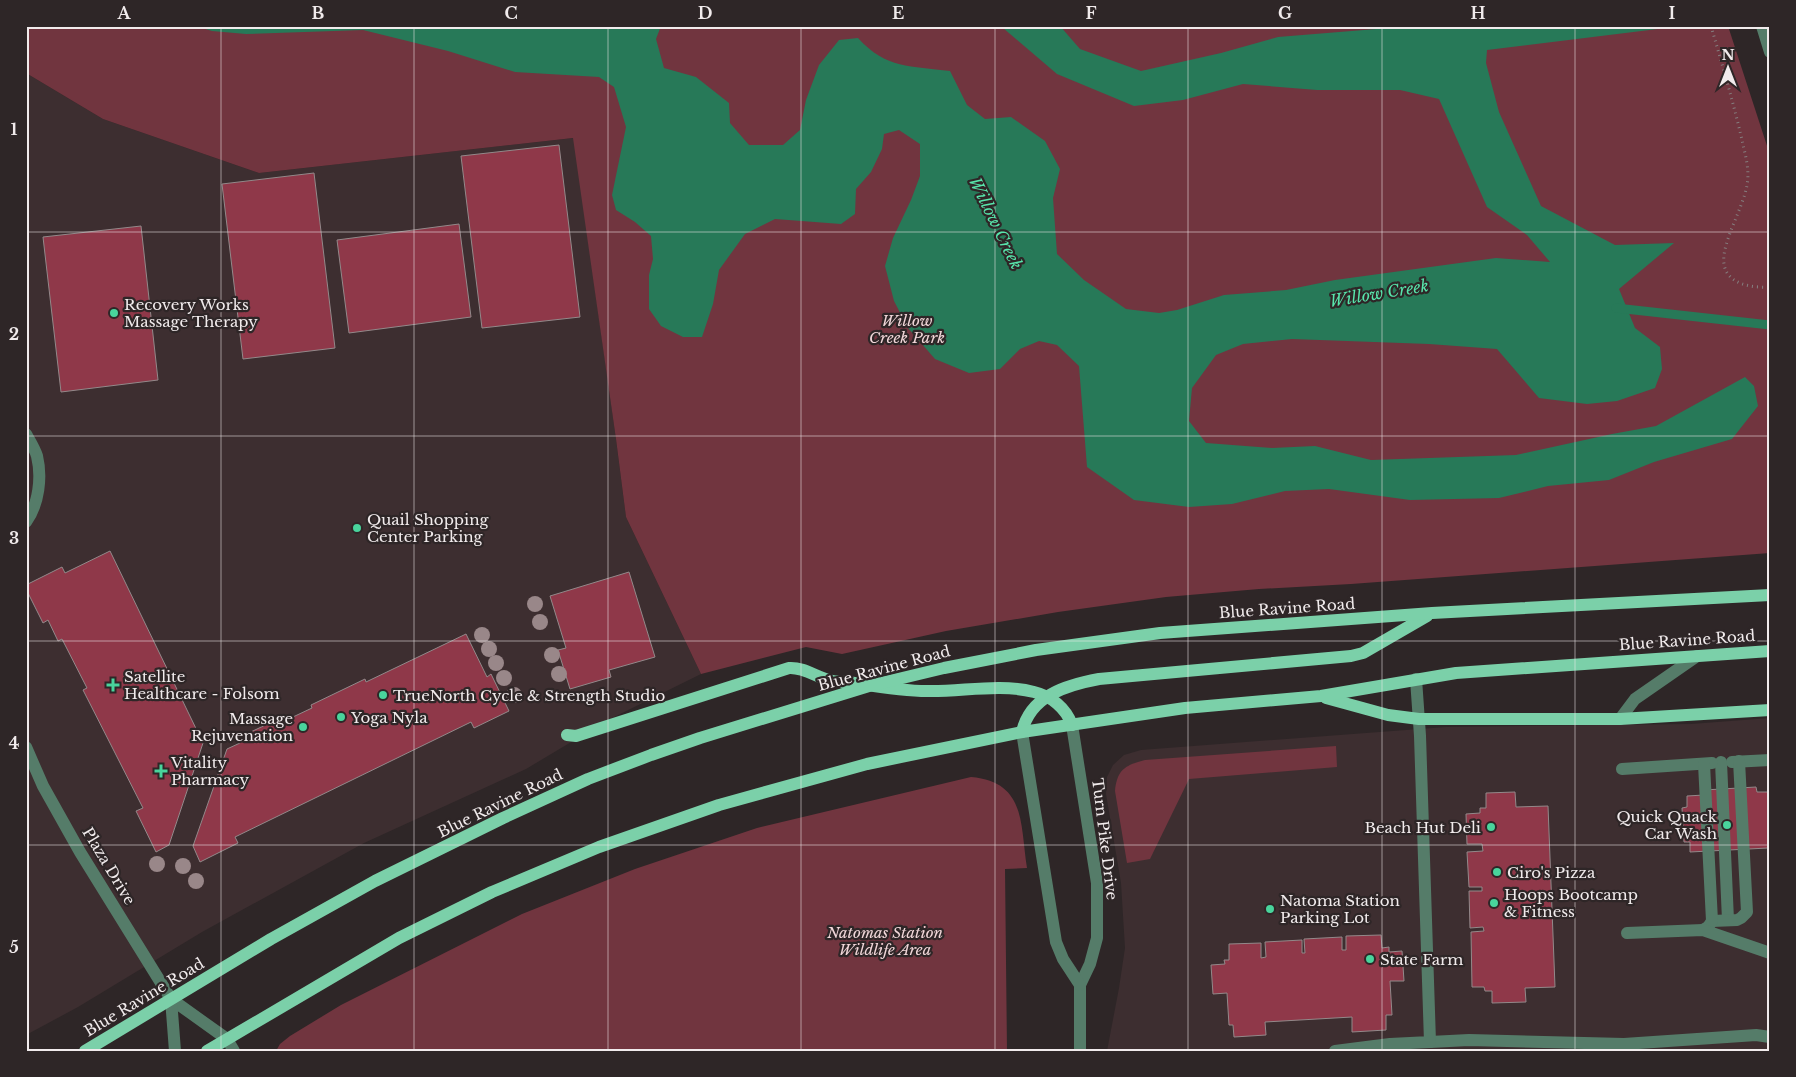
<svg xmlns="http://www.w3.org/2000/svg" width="1796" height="1077" viewBox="0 0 1796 1077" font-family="'Libre Baskerville',serif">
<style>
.built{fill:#3d2e30}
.green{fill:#71353f}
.water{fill:#277958}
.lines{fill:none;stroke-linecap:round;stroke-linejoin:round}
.stream{stroke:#277958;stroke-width:9}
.building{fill:#8f3849;stroke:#93898a}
.path{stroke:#857e7f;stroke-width:3;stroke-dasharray:1 4;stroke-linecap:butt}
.minor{stroke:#557c69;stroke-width:12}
.major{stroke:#7bd0a9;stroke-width:12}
.tree{fill:#998789}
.grid{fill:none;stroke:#f1ebec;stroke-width:1;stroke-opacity:0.55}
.poi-dot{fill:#49d49c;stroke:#2e2627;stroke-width:2}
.labels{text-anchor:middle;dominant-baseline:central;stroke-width:4.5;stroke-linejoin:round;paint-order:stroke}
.poi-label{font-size:15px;fill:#f1ebec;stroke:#2e2627;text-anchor:start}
.park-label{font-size:15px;font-style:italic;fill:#f1d7d9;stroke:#2e2627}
.street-label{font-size:15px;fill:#f1ebec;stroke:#2e2627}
.water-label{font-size:16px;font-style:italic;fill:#58e6ac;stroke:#2e2627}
.neatline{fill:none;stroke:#f1ebec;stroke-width:2}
.grid-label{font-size:16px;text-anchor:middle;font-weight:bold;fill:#f1ebec}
</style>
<rect width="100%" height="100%" fill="#2e2627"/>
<g class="built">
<path d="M26,73l77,46 156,54 315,-35 42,301 10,78 75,157 -93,46 -82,49 -162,74 -162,89 -124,75 -52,28z"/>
<path d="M1770,718v333h-663l12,-63 6,-40 -4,-65 -15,-89 1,-17 6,-12 11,-10 17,-5 305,-23 245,-3z"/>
</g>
<g class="green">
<path d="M26,26h1702l41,126 1,10v391l-419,31 -92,5 -93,8 -108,15 -112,19 -104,23 -36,-7 -105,27 -75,-157 -10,-78 -43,-301 -314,35 -156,-54 -77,-46z"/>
<path d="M1336,746l1,21 -148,12 -39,80 -23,4 -12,-72c2,-21 10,-26 30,-31z"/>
<path d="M971,777c55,5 49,46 56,91l-22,1 2,182h-731l4,-7 10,-8 51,-31 181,-91 113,-45 122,-41z"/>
</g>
<path class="water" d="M196,26h465l-5,13 8,29 32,9 33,26 1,20 19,22h34l17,-15 6,-30 13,-35 20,-25 19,-2c28,31 53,28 92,33l17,34 18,14 26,-2 34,24 15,28 -7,29 4,56 27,26 42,29 33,4 18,-3 47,-15 62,-5 49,-10 161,-22 54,4 -23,-27 -40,-28 -48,-108 -39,-9h-83l-74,-6 -60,16 -49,6 -77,-32 -54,-46v-2h57l20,23 61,22 80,-18 57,-16 135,-11h269l-195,24 -1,13 13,49 42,94 74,39 59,-2 -55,46 16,39 25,19 2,22 -7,19 -38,13 -30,3 -48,-6 -42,-49 -68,-5 -137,-5 -49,5 -27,11 -24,33 -3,33 17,22 66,5 43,-2 56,14 145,-5 96,-21 44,-8 89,-49 9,9 4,20 -26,33 -78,23 -45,18 -61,6 -49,12 -89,2 -81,-11 -44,2 -53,13 -43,3 -55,-7 -47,-33 -8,-101 -22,-21 -18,-4 -19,8 -20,20 -31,4 -34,-14 -27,-31 -14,-27 -9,-35 8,-28 18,-38 9,-24v-32l-21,-14 -15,4 -2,15 -11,23 -15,17 -1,25 -14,10 -66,-5 -30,15 -26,36 -6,34 -11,33h-19l-22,-11 -12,-17v-34l4,-16 -2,-23 -16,-14 -19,-12 -4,-15 14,-68 -12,-40 -15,-10 -84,-5 -67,-21 -85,-21 -117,4 -34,-3z"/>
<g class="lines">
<path class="stream" d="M1616,308l154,17"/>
</g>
<g class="building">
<path d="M559,145l21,172 -98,11 -21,-172z"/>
<path d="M314,173l21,175 -92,11 -21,-175z"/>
<path d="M459,224l12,93 -122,16 -12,-93z"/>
<path d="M141,226l17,154 -97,12 -18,-155z"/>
<path d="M110,551l93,192 -34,102 -13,7 -20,-41 7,-3 -60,-118 4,-2 -25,-49 -4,2 -10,-21 -5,3 -17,-34v-4l36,-18 3,6z"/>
<path d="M629,572l26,85 -46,13 2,7 -41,12 -12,-39 8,-2 -16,-52z"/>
<path d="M466,634l21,43 4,-3 18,37 -35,17 -3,-6 -236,115 3,6 -38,19 -7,-16 34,-97 13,-6 -2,-5 36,-17 2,4 36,-17 -1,-3 54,-26 1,3z"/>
<path d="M1756,787l1,5h13v96l-2,-40 -78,4v-10h-6l-2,-34 5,-1v-11l17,-1v-5z"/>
<path d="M1515,792l1,15 32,-1 7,181 -30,1 1,14 -34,1v-12h-7l-1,-4h-12l-1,-55 13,-1 -1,-4 -13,1 -1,-37h13v-4h-13l-2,-35 16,-1 -1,-7h-15l-1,-30 14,-1v-5h6v-15z"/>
<path d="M1381,935l1,13 7,-1v5l13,-1 2,30h-14l2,34h-6v15l-34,2v-15l-87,5 1,13 -32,2 -1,-12h-4l-2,-32 -14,1 -2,-29 14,-1 -1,-4h5v-16l32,-1v15l5,-1 -1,-15 37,-2v13h3l-1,-14 38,-2v13h4v-14z"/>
</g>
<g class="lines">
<path class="path" d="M1711,26c11,38 22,75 31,114 3,14 8,30 5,45 -4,24 -26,58 -23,79 3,21 29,24 46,23"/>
<g class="minor">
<path d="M1762,26l8,26"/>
<path d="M26,434c4,7 9,15 11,22 5,21 2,48 -11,66"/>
<path d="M1620,719l15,-20 62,-43"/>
<path d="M1072,725l25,158v55l-7,26 -10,21v66"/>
<path d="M1022,732l34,210 7,17 17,26"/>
<path d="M26,747l17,39 37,66 91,147 56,40 7,12"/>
<path d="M1721,762l7,158"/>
<path d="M1732,762l38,-2"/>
<path d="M1622,769l90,-6"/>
<path d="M1712,921l25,-1 4,-2 6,-6 -8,-151"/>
<path d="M1703,930l5,-3 4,-6 -8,-157"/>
<path d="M1627,933l76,-3 67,23"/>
<path d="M171,999l4,52"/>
<path d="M1430,1042l39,-2 155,4 132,-9 14,2"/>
<path d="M1335,1051l55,-7 40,-2 -10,-306 -4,-57"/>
</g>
<g class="major">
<path d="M1326,698l62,17 31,4h201l150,-9"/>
<path d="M1022,732c8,-36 44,-47 77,-53l252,-23 12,-3 64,-37"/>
<path d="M567,735l9,1 213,-68c16,-1 28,10 43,13 5,1 11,1 16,1 26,4 53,9 79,9 35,1 72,-8 107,1 17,4 32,16 38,33"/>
<path d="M85,1051l186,-112 104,-58 128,-63 85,-39 63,-24 49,-17 169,-52 75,-18 92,-18 124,-17 272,-20 338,-18"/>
<path d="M207,1051l192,-113 93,-46 107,-45 120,-42 148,-41 155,-32 163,-24 136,-12 135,-23 314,-22"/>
</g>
</g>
<g class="tree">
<circle cx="535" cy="604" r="8"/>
<circle cx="540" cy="622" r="8"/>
<circle cx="482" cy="635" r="8"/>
<circle cx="489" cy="649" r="8"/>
<circle cx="552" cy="655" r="8"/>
<circle cx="496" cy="663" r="8"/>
<circle cx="559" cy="674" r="8"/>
<circle cx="504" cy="678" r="8"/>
<circle cx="514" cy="695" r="8"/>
<circle cx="157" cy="864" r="8"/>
<circle cx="183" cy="866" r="8"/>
<circle cx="196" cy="881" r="8"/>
</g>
<path class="grid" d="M221,26v1025M414,26v1025M608,26v1025M801,26v1025M995,26v1025M1188,26v1025M1382,26v1025M1575,26v1025M26,232h1744M26,436h1744M26,641h1744M26,845h1744"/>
<g class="poi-dot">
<circle cx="114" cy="313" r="5"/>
<circle cx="357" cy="528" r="5"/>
<path d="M110.5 677.5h5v5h5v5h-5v5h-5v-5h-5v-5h5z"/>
<circle cx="383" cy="695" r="5"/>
<circle cx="341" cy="717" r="5"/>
<circle cx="303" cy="727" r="5"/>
<path d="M158.5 763.5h5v5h5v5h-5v5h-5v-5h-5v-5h5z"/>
<circle cx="1727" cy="825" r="5"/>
<circle cx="1491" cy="827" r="5"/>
<circle cx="1497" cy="872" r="5"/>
<circle cx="1494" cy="903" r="5"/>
<circle cx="1270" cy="909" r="5"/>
<circle cx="1370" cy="959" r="5"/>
</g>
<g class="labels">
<g class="poi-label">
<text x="124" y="304">Recovery Works<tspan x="124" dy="17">Massage Therapy</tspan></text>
<text x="367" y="519">Quail Shopping<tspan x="367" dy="17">Center Parking</tspan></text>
<text x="124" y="676">Satellite<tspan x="124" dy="17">Healthcare - Folsom</tspan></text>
<text x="393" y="695">TrueNorth Cycle &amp; Strength Studio</text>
<text x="351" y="717">Yoga Nyla</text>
<text x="293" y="718" text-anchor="end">Massage<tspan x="293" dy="17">Rejuvenation</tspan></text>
<text x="171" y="762">Vitality<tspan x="171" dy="17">Pharmacy</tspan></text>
<text x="1717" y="816" text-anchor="end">Quick Quack<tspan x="1717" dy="17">Car Wash</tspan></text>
<text x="1481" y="827" text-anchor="end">Beach Hut Deli</text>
<text x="1507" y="872">Ciro's Pizza</text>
<text x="1504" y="894">Hoops Bootcamp<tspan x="1504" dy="17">&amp; Fitness</tspan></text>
<text x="1280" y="900">Natoma Station<tspan x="1280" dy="17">Parking Lot</tspan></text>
<text x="1380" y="959">State Farm</text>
</g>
<g class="park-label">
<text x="907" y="320">Willow<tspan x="907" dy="17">Creek Park</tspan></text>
<text x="885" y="932">Natomas Station<tspan x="885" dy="17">Wildlife Area</tspan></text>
</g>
<g class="street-label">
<text transform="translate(1287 608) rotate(-4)">Blue Ravine Road</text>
<text transform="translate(1687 640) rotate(-4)">Blue Ravine Road</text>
<text transform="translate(884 668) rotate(-15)">Blue Ravine Road</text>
<text transform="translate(500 803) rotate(-26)">Blue Ravine Road</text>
<text transform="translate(1105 839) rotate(83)">Turn Pike Drive</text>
<text transform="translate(109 866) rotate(59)">Plaza Drive</text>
<text transform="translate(144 997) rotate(-31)">Blue Ravine Road</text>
</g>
<g class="water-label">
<text transform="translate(996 223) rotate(64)">Willow Creek</text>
<text transform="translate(1379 293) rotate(-9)">Willow Creek</text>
</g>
</g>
<rect width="1796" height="1077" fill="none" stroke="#2e2627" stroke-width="55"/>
<g transform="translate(1728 68)" stroke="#2e2627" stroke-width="4" paint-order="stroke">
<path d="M0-4L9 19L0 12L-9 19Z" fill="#f1ebec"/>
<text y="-8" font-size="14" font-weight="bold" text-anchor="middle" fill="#f1ebec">N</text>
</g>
<rect x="28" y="28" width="1740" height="1022" class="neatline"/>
<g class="grid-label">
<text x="124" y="19">A</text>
<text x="318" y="19">B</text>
<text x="511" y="19">C</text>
<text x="705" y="19">D</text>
<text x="898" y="19">E</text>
<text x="1091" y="19">F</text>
<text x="1285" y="19">G</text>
<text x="1478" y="19">H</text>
<text x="1672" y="19">I</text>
<text x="14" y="135">1</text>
<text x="14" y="340">2</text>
<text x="14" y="544">3</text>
<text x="14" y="749">4</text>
<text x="14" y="953">5</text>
</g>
</svg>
